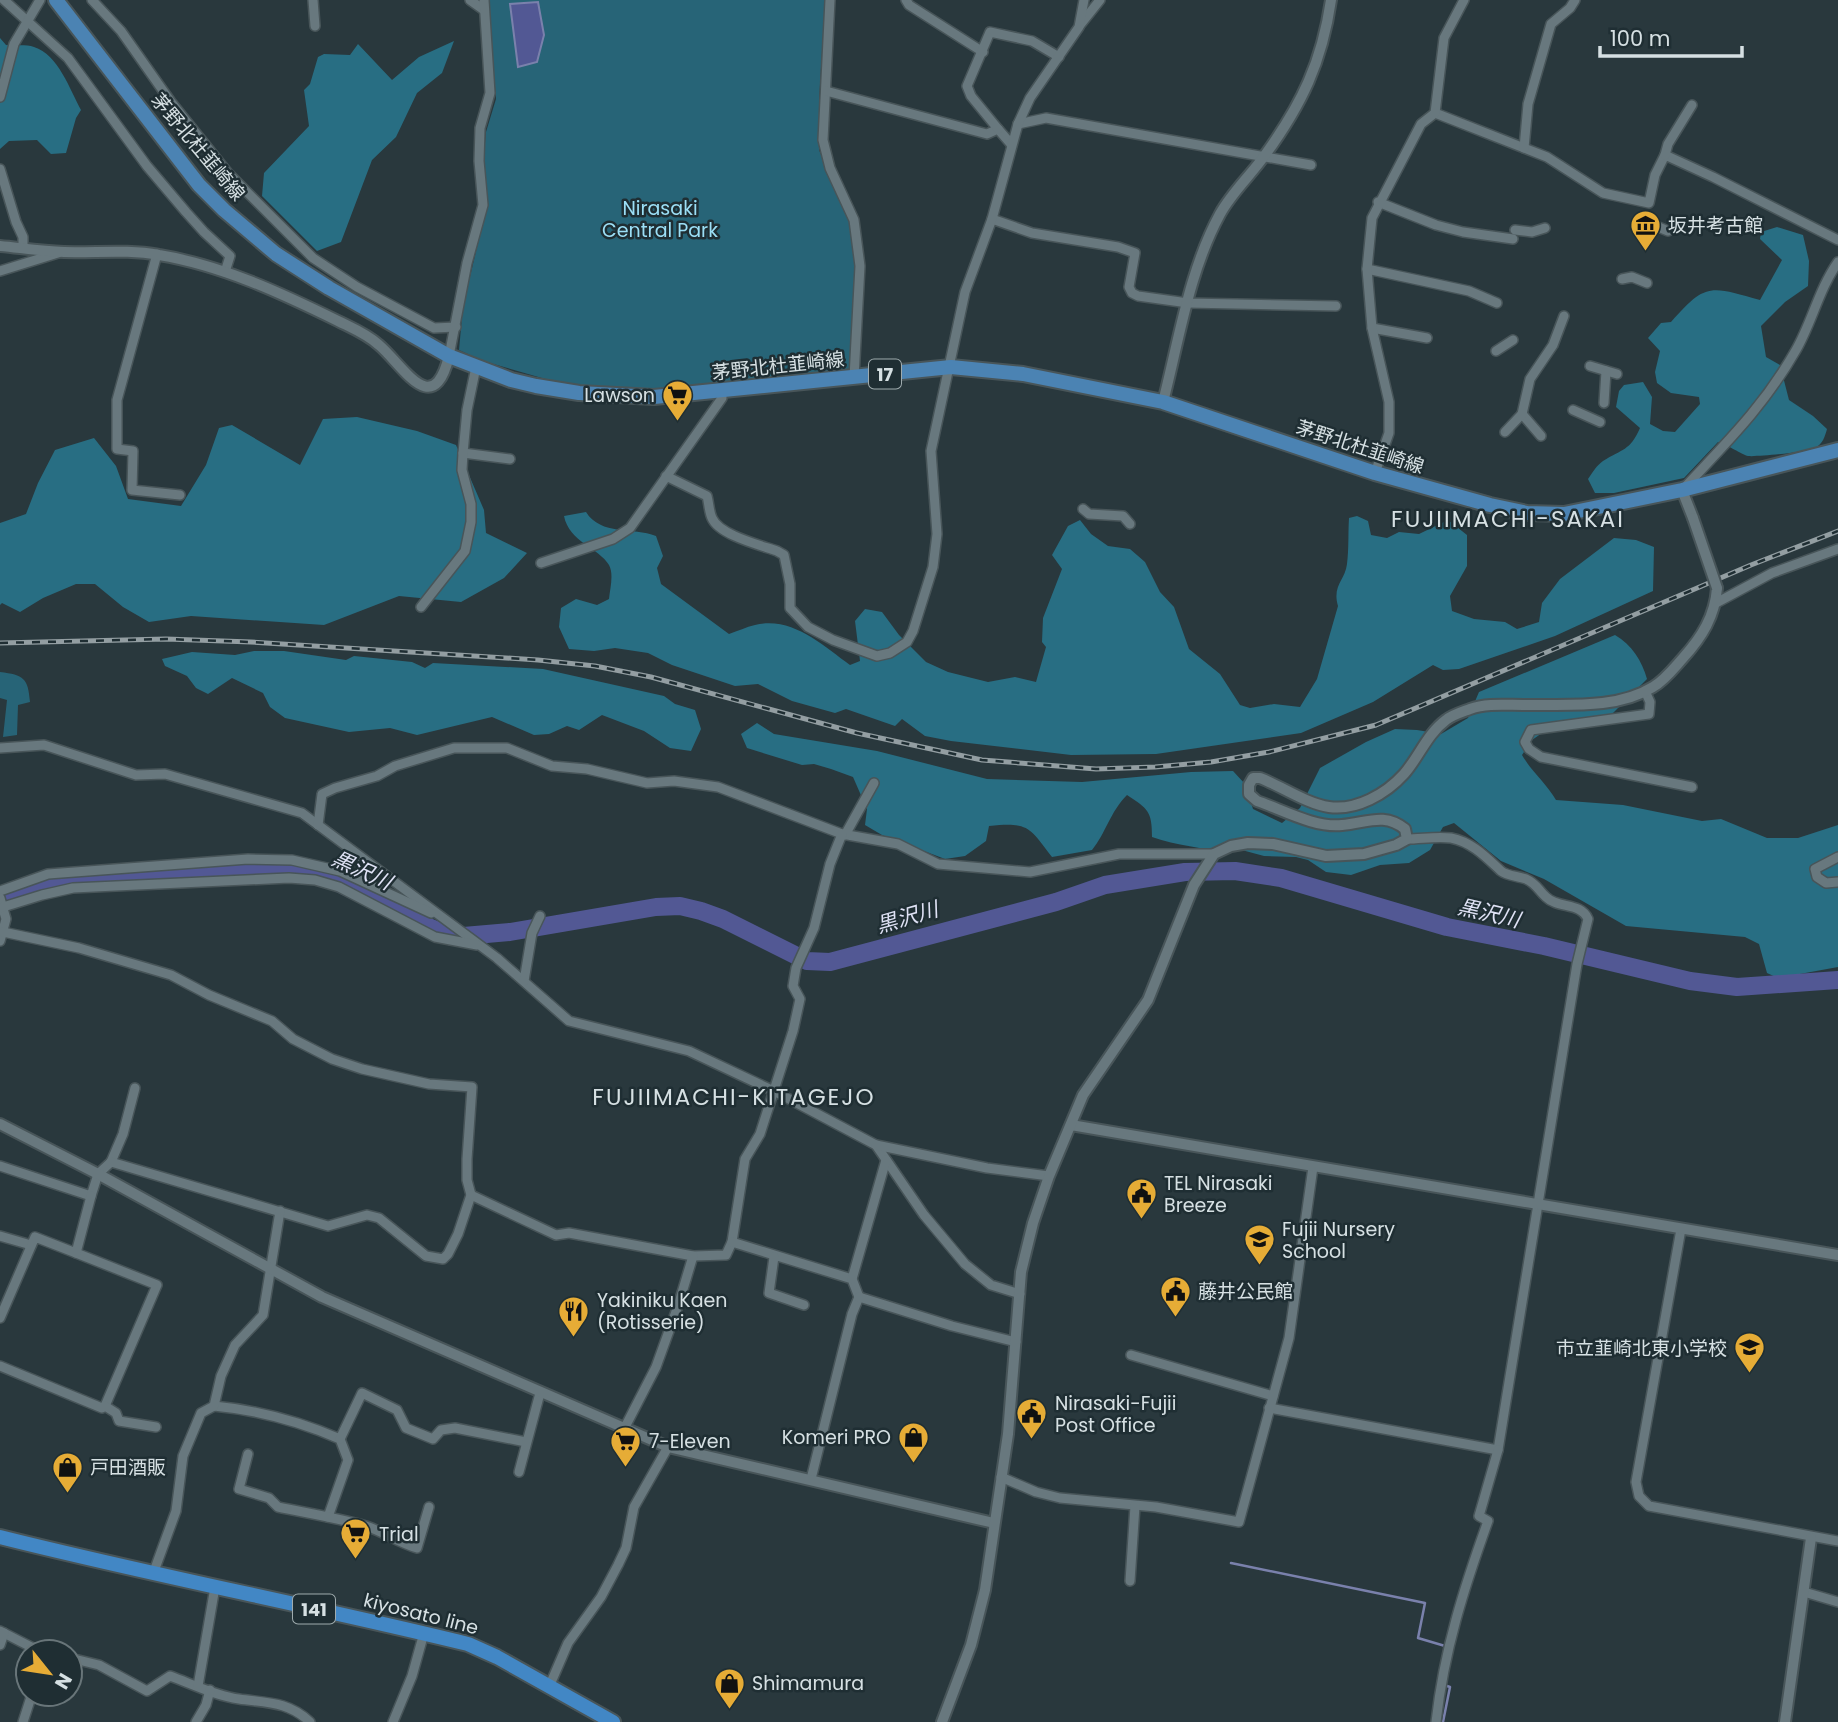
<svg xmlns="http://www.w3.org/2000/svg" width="1838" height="1722" viewBox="0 0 1838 1722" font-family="Poppins,'Noto Sans JP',sans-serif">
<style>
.green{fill:#276477}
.forest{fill:#286e83}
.water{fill:#525894;stroke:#7a81ac;stroke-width:2}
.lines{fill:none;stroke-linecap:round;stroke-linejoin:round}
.stream{stroke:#7a81ac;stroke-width:2.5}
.river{stroke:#525894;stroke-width:18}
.minor-casing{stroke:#485559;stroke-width:12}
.tertiary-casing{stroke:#485559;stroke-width:14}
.primary-casing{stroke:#485559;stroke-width:18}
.trunk-casing{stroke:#485559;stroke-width:18}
.minor{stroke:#68787e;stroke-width:9}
.tertiary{stroke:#68787e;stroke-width:10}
.primary{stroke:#4b83b3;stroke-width:14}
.trunk{stroke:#4287c5;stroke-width:14}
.rail-casing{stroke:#939ea2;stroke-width:5}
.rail{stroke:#1f2e33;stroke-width:2.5;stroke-dasharray:8;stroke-linecap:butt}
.tertiary-bridge-casing{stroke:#485559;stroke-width:14;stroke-linecap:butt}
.tertiary-bridge{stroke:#68787e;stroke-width:10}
.labels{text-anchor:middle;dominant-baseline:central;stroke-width:5;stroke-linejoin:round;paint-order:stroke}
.shield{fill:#1f2e33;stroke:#9fabae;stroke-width:2}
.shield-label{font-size:18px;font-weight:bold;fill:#d6e0e3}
.street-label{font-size:19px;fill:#d6e0e3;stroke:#1f2e33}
.park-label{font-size:19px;fill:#9bdff6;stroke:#1f2e33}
.poi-label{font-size:19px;fill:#d6e0e3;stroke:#1f2e33;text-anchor:start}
.water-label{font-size:21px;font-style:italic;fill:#dfe2f5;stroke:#1f2e33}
.quarter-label{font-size:23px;letter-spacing:2px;fill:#d6e0e3;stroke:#1f2e33}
</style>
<rect width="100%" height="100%" fill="#29383d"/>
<g class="green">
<path d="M488,0h337l-6,101v49l30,70 5,37 1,43 -5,73 -191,21 -79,-5 -97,-28 -24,-11 4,-44 25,-105 -5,-35 3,-34 10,-33z"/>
<path d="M0,672c24,3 28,6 30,30l-12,3 -1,30 -14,2 4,-37 -7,-2z"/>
</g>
<g class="forest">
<path d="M0,38l6,7c9,1 20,-1 28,2 24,7 36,43 47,63l-5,8 -10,35 -15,1 -14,-14 -28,1 -9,8z"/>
<path d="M454,41l-12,32 -25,20 -21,44 -24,23 -31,82 -24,9 -55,-55 2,-23 45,-47 -5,-36 6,-6 8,-27 6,-3 26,1 8,-11 34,36 27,-23z"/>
<path d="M1777,227l26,8 6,26 -1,25 -23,16 -24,24 5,31 14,8 9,35 24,16 14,13c-2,7 -4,15 -12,19 -8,4 -57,9 -67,8 -5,-1 -22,-12 -30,-14l-34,36 -70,15h-19l-7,-14c4,-6 9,-14 15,-18 19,-12 27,-10 37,-33l-24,-21 3,-16 5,-6 19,-3 9,15 -2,27 13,7 12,1 25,-28 -1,-7 -28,-4 -14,-10 -2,-11 5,-21 -12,-13 13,-15 10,-1c35,-40 39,-36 89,-22l22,-40 -22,-21 1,-7z"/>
<path d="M357,417l60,14 39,14 28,65 2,23 41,20 -23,25 -43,24 -62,-6 -75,29 -133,-9 -42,6 -26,-15 -28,-23h-19l-33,14 -23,14 -18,-9 -2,2v-82l26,-9 12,-31 17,-33 39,-12 22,28 12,33 53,7 25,-41 13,-37 13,-3 68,40 23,-46z"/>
<path d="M586,512c15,24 47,15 70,24l7,20 -6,12 4,16 68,50c9,-3 17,-7 26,-9 37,-9 67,20 95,40l10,-4 -5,-40 10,-12 17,3 17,23 27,27 22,10 40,10 27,-5 21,5 10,-35 -4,-5 1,-24 19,-49 -10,-14 16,-29 12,-6 11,14 17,12 22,3 15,13 15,30 14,15 15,42 31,25 20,31 10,3 24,-4 26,3 17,-28 21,-73c-6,-21 7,-25 9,-42 2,-15 1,-31 2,-46l8,-2 11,5 3,14 16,3 12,-6 20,2 29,-14 19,15v31l-17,30 2,15 22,8 31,3 12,7 22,-7 3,-19 18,-24 54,-41 22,2 18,7 -1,44 -98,45 -96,33 -16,1 -10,-5 -60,37 -72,31 -145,21 -85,1 -120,-14 -26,-5 -23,-17 -7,7 -49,-17 -11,4 -43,-12 -34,-17 -23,2 -63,-21 -24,-12 -33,-5 -21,3 -25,-2 -10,-22 2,-19 15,-9 21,6 12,-6c1,-10 5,-25 0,-34 -10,-17 -40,-23 -45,-49z"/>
<path d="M1615,635c17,10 27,26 32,44l-43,43 -62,11 -10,7 -10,15c9,16 24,28 34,45l67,5 79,16 19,-2 46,19h31l40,-13v142l-60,11 -11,-5 -8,-29 -14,-7 -119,-11 -82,-47 -43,-18 -47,-38 -11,4 -13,23 -21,13 -29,2 -29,10 -25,-3 -18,-12 -12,-3 -32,-1 -26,-7 -9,5c-27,-7 -52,-8 -77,-17 0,-26 -4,-28 -25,-42 -17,17 -21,38 -35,55l-40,7c-23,-30 -23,-35 -63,-31l-3,15 -21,15 -20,3 -63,-24 -17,-10 2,-16 -14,-32 -22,-8 -17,-5 -12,1 -55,-17 -6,-14 16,-11 17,11 103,17 110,28 95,3 109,-10 42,-1 12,13 8,25 29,14 18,-15 20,-40 46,-26 29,-13 22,1 24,4 27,-16 11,-26z"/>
<path d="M254,651h30l62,9 8,-4 58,6 13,6 8,-5 110,6 121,27 11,8 20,6 6,19 -10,22 -21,-3 -26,-17 -42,-16 -23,15 -12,-4 -18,8 -15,1 -42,-18 -75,18 -27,-7 -41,4 -64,-14 -15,-11 -7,-14 -31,-15 -24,16 -12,-6 -9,-12 -22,-10 -3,-7 30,-7 43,3z"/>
</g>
<path class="water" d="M538,2l6,33 -7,27 -19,5 -8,-63z"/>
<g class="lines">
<g class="stream">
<path d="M1231,1563l194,40 -7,35 27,8"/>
<path d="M1438,1683l2,-13"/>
<path d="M1443,1722l7,-35 -6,-2"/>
</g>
<path class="river" d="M0,900l48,-16 243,-14 27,3 99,49 35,15 58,-5 146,-25 24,-1 21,5 22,8 84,42 23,1 226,-60 49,-17 80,-13 50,-1 46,7 166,49 97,19 146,35 47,6 101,-7"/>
<defs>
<g id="minor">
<path d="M4,0l64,58 79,108 39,46 18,20 26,24 -5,16"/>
<path d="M92,0l29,31 50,71 57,71 85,85 44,29 77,41 22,-1"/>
<path d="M313,0l2,26"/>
<path d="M470,0l14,10"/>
<path d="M830,0l-7,140 7,28 24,52 6,46 -6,111"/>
<path d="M906,0l3,5 74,47"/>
<path d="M1080,25l20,-25"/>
<path d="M826,91l161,43 11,-5 13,15"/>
<path d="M0,97l14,-53 26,-44"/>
<path d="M1435,113l112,44 56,36 46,10 6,-28 10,-20 48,22 125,63"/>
<path d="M1018,124l28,-6 265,47"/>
<path d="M998,129l-27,-33 -4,-10 23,-54 42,9 27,16"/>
<path d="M1524,148l4,-44 23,-80 19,-16 5,-8"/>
<path d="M1665,155l3,-11 24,-39"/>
<path d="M0,169l16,53 7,15v11"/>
<path d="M1378,202l58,23 27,7 50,7"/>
<path d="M992,219l40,14 86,14 17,6 -6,34 3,6 6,3 50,7 148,3"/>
<path d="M1644,221l24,10"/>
<path d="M1515,230l17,2 13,-4"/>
<path d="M157,254l-40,146v49l16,2 -1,39 48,5"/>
<path d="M1367,269l102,22 28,12"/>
<path d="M0,271l58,-18"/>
<path d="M1622,279l10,-2 15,6"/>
<path d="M1372,328l55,10"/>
<path d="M1496,351l17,-11"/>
<path d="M449,356l18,-93 16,-58 -4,-44 1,-33 10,-35 -6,-93"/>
<path d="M1590,366l27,8"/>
<path d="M1604,403l2,-32"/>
<path d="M1573,410l27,12"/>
<path d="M1522,414l19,22"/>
<path d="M1505,432l17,-18 8,-35 23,-34 11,-29"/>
<path d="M463,453l47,6"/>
<path d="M1375,473l14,-40v-31l-17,-74 -5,-59 5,-51 49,-94 14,-11 9,-75 20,-38"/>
<path d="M666,476l41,20c2,7 2,16 5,22 7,17 48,27 65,33l7,4 6,29v24l18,19 25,13 44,16 13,-3 17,-11 6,-11 20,-64 4,-33 -6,-83 34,-159 27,-73 26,-95 12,-26 49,-71 5,-27"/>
<path d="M1685,487c43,-46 79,-81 111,-137 16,-28 23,-61 42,-88"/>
<path d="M1083,509l6,5 34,2 7,8"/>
<path d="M541,563l72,-24 17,-11 92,-130 -1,-7"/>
<path d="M1716,603l56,-30 66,-24"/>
<path d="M421,607l44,-56 6,-29v-18l-9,-34 1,-17 4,-43 9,-43"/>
<path d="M1645,691l5,11 -1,12 -118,16 -6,12 4,7 12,8 151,30"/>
<path d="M0,748l44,-3 92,30 29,-1 137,39 195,145 72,63 120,30 85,40 102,54 48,70 41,49 26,21 29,9"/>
<path d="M318,825l4,-31 13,-6 42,-12 18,-10 59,-18h53l45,18 35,3 60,14 27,-2 44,6 124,47 56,10 40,20 92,8 89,-18h95"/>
<path d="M845,835l29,-52"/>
<path d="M1838,857l-23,12 2,8 9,6 12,-1"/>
<path d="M0,891l48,-17 200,-15 44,1 48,11 91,42"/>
<path d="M0,898l6,21 -6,22"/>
<path d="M0,908l42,-13 31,-7 216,-10 26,2 24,7 96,50 42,8"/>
<path d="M524,981l8,-48 8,-17"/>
<path d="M876,1145l111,23 62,8"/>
<path d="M111,1162l12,-28 12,-46"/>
<path d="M0,1166l91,30 7,-22 13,-12 217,64 39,-11 12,3 47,38 17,3 5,-5 10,-20 13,-39 -4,-15v-21l5,-72 -43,-3 -67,-15 -30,-10 -39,-20 -21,-18 -63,-26 -38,-20 -92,-27 -76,-16"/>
<path d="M471,1195l85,40 13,-2 124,23 33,-1 6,-13 13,-83 15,-25 33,-103 7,-32 -7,-13 3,-18 18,-40 16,-64 12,-30"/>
<path d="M1681,1229l-45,253 3,14 10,10 189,35"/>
<path d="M0,1236l31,9"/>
<path d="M732,1242l120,37 7,18 -7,17 -41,165"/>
<path d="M76,1253l81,32 -52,121"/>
<path d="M774,1257l-5,36 35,12"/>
<path d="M852,1279l34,-119"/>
<path d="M859,1297l93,29 64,16"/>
<path d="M0,1318l35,-81 41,16 15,-57"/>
<path d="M1131,1355l142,41"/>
<path d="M0,1366l102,42 3,-2 11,7 3,8 37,6"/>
<path d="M214,1406c42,4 87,16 126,33l8,21 -20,57"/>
<path d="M1269,1408l229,42 79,-486 11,-45c-7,-17 -30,-10 -42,-22 -7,-6 -10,-14 -20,-18 -8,-3 -19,-3 -25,-8 -15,-14 -29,-29 -50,-33 -14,-2 -30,1 -44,1"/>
<path d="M624,1429l32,-62 22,-61 15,-50"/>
<path d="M340,1439l22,-46 35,17 9,18 27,11 8,-9 14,-2 71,14"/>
<path d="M248,1454l-9,35 30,9 9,9c29,6 59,11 88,19 18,6 33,17 51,22l12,-41"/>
<path d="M519,1472l21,-79"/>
<path d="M1001,1477l35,15 24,6 96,9 83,15 50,-184 24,-171"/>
<path d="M153,1574l23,-63 7,-55 18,-43 13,-7 7,-30 14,-31 28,-30 17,-104"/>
<path d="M1130,1581l5,-75"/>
<path d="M1804,1592l34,10"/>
<path d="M0,1631l41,21"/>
<path d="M0,1645l4,-12"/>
<path d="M70,1658l29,7 48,26 23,-15c22,8 46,20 69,23 27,4 49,2 71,23"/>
<path d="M198,1686l17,-99"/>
<path d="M549,1687l19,-44 33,-46 17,-32 8,-17 8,-41 34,-60"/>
<path d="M23,1722l9,-28"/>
<path d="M196,1722l10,-17 4,-15"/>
<path d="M393,1722l19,-46 12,-43"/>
<path d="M1436,1722c8,-72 28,-134 52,-201l-9,-5 19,-66"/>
</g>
<g id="tertiary">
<path d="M0,246c21,2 42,5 64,6 32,1 63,-3 95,3 62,10 122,38 179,66 14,7 29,13 41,24 23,19 54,77 70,11"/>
<path d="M1163,402c16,-62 26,-131 57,-188 12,-22 31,-39 45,-59 37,-51 57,-93 66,-155"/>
<path d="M1682,490l11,28"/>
<path d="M0,1124l98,50 224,123 346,150 326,76"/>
<path d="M1071,1125l767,130"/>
<path d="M942,1722l29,-77 14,-55 23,-156 13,-162 12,-49 16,-47 34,-81 65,-95 46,-115 20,-31 17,-8 17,-3 25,1 53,12 38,-2 32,-9 11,-6 -2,-10c-21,-17 -38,-6 -63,-4 -27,3 -59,-15 -85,-24l-8,-7v-9l4,-7h7c21,8 47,26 69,29 27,4 57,-13 75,-33 15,-17 23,-40 42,-54 6,-5 16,-8 24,-11 17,-6 35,-4 53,-4 41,-1 93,5 130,-18 12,-7 21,-19 30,-29 19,-21 32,-42 34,-70"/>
<path d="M1785,1722l26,-184"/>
</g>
<path id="primary" d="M56,0l143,185 25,25 52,44 53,34 120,68 62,24 25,6 43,7 75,4 297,-30 72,7 140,28 212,71 115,32 37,8 37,1 118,-24 156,-40"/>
<path id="trunk" d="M0,1537c155,39 313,69 468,107l29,13 116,65"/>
</defs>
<use href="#minor" class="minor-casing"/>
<use href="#tertiary" class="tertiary-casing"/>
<use href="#primary" class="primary-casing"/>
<use href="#trunk" class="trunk-casing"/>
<use href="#minor" class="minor"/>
<use href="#tertiary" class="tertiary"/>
<use href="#primary" class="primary"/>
<use href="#trunk" class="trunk"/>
<defs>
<path id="rail" d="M0,643l166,-4 85,3 287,18 57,6 56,11 206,56 125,27 114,9 59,-2 56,-5 58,-10 107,-27 375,-160 87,-34"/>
</defs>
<use href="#rail" class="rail-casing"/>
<use href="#rail" class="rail"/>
<defs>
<path id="tertiary-bridge" d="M1693,518l24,70"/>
</defs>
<use href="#tertiary-bridge" class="tertiary-bridge-casing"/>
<use href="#tertiary-bridge" class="tertiary-bridge"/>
</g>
<defs>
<symbol id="museum-pin" viewBox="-11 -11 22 30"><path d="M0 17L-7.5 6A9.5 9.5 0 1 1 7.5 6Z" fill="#e6ac36" stroke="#1f2e33"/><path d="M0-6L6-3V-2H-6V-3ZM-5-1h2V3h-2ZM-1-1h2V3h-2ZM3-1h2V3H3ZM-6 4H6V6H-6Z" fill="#111"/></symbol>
<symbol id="supermarket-pin" viewBox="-11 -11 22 30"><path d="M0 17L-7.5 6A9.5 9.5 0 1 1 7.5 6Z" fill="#e6ac36" stroke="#1f2e33"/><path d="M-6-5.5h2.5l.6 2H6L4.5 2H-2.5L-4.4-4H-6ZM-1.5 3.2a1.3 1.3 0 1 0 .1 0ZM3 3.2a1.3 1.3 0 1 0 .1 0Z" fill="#111"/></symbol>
<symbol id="civic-pin" viewBox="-11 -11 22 30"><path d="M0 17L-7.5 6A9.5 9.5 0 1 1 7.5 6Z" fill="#e6ac36" stroke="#1f2e33"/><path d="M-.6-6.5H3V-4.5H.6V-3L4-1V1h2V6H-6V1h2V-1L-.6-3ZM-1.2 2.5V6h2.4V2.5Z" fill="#111"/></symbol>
<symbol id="school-pin" viewBox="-11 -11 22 30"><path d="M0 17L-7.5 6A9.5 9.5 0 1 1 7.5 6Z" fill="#e6ac36" stroke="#1f2e33"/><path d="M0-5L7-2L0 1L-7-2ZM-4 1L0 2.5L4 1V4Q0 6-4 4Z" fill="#111"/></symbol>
<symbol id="restaurant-pin" viewBox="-11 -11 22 30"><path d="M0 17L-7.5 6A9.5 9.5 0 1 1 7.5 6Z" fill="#e6ac36" stroke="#1f2e33"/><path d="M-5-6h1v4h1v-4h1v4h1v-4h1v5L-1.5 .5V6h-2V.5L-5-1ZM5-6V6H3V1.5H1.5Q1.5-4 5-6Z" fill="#111"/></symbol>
<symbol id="shop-pin" viewBox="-11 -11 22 30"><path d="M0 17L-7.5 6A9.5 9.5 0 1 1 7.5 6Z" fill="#e6ac36" stroke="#1f2e33"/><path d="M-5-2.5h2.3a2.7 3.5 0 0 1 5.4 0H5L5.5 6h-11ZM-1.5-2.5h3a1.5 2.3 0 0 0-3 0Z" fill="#111"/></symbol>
</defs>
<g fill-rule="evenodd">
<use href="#museum-pin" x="1628" y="208" width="35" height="47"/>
<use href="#supermarket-pin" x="660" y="378" width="35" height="47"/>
<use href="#civic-pin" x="1124" y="1176" width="35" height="47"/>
<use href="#school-pin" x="1242" y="1222" width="35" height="47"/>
<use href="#civic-pin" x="1158" y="1274" width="35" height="47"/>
<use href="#restaurant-pin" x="556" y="1294" width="35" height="47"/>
<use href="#school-pin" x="1732" y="1330" width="35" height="47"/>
<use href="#civic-pin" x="1014" y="1396" width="35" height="47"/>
<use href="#shop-pin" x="896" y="1420" width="35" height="47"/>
<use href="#supermarket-pin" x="608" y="1424" width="35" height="47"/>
<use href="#shop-pin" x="50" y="1450" width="35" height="47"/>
<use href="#supermarket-pin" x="338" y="1516" width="35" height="47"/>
<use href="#shop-pin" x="712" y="1666" width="35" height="47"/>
</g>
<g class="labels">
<g class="shield">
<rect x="869" y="359.5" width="32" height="29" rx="5"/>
<rect x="293" y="1594.5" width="42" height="29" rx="5"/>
</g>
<g class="shield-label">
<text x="885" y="374">17</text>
<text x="314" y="1609">141</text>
</g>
<g class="street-label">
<text transform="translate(198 147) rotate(50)">茅野北杜韮崎線</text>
<text transform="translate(778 366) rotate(-6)">茅野北杜韮崎線</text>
<text transform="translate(1360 447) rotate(18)">茅野北杜韮崎線</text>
<text transform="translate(421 1614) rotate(14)">kiyosato line</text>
</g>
<g class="park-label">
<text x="660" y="208">Nirasaki<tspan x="660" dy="22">Central Park</tspan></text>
</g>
<g class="poi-label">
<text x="1668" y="225">坂井考古館</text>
<text x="655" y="395" text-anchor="end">Lawson</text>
<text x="1164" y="1183">TEL Nirasaki<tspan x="1164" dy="22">Breeze</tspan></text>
<text x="1282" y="1229">Fujii Nursery<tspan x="1282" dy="22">School</tspan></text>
<text x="1198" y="1291">藤井公民館</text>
<text x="597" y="1300">Yakiniku Kaen<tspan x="597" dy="22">(Rotisserie)</tspan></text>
<text x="1727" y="1348" text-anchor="end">市立韮崎北東小学校</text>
<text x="1055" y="1403">Nirasaki-Fujii<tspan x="1055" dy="22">Post Office</tspan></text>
<text x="891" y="1437" text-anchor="end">Komeri PRO</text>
<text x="649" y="1441">7-Eleven</text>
<text x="90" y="1467">戸田酒販</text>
<text x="379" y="1534">Trial</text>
<text x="752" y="1683">Shimamura</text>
</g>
<g class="water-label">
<text transform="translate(362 870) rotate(25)">黒沢川</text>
<text transform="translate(1489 913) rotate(13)">黒沢川</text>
<text transform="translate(907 917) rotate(-16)">黒沢川</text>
</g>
<g class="quarter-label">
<text x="1508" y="519">FUJIIMACHI-SAKAI</text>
<text x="734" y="1097">FUJIIMACHI-KITAGEJO</text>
</g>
</g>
<g transform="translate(49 1673) rotate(120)"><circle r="33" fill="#1f2e33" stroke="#687579" stroke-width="2"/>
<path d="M0-5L12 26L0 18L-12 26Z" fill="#e6ac36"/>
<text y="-10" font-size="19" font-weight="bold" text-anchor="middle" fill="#d6e0e3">N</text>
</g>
<path d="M1600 46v10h142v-10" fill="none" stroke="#d6e0e3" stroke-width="3.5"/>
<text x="1610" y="46" font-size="21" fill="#d6e0e3" stroke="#1f2e33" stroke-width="5" paint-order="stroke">100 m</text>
</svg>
